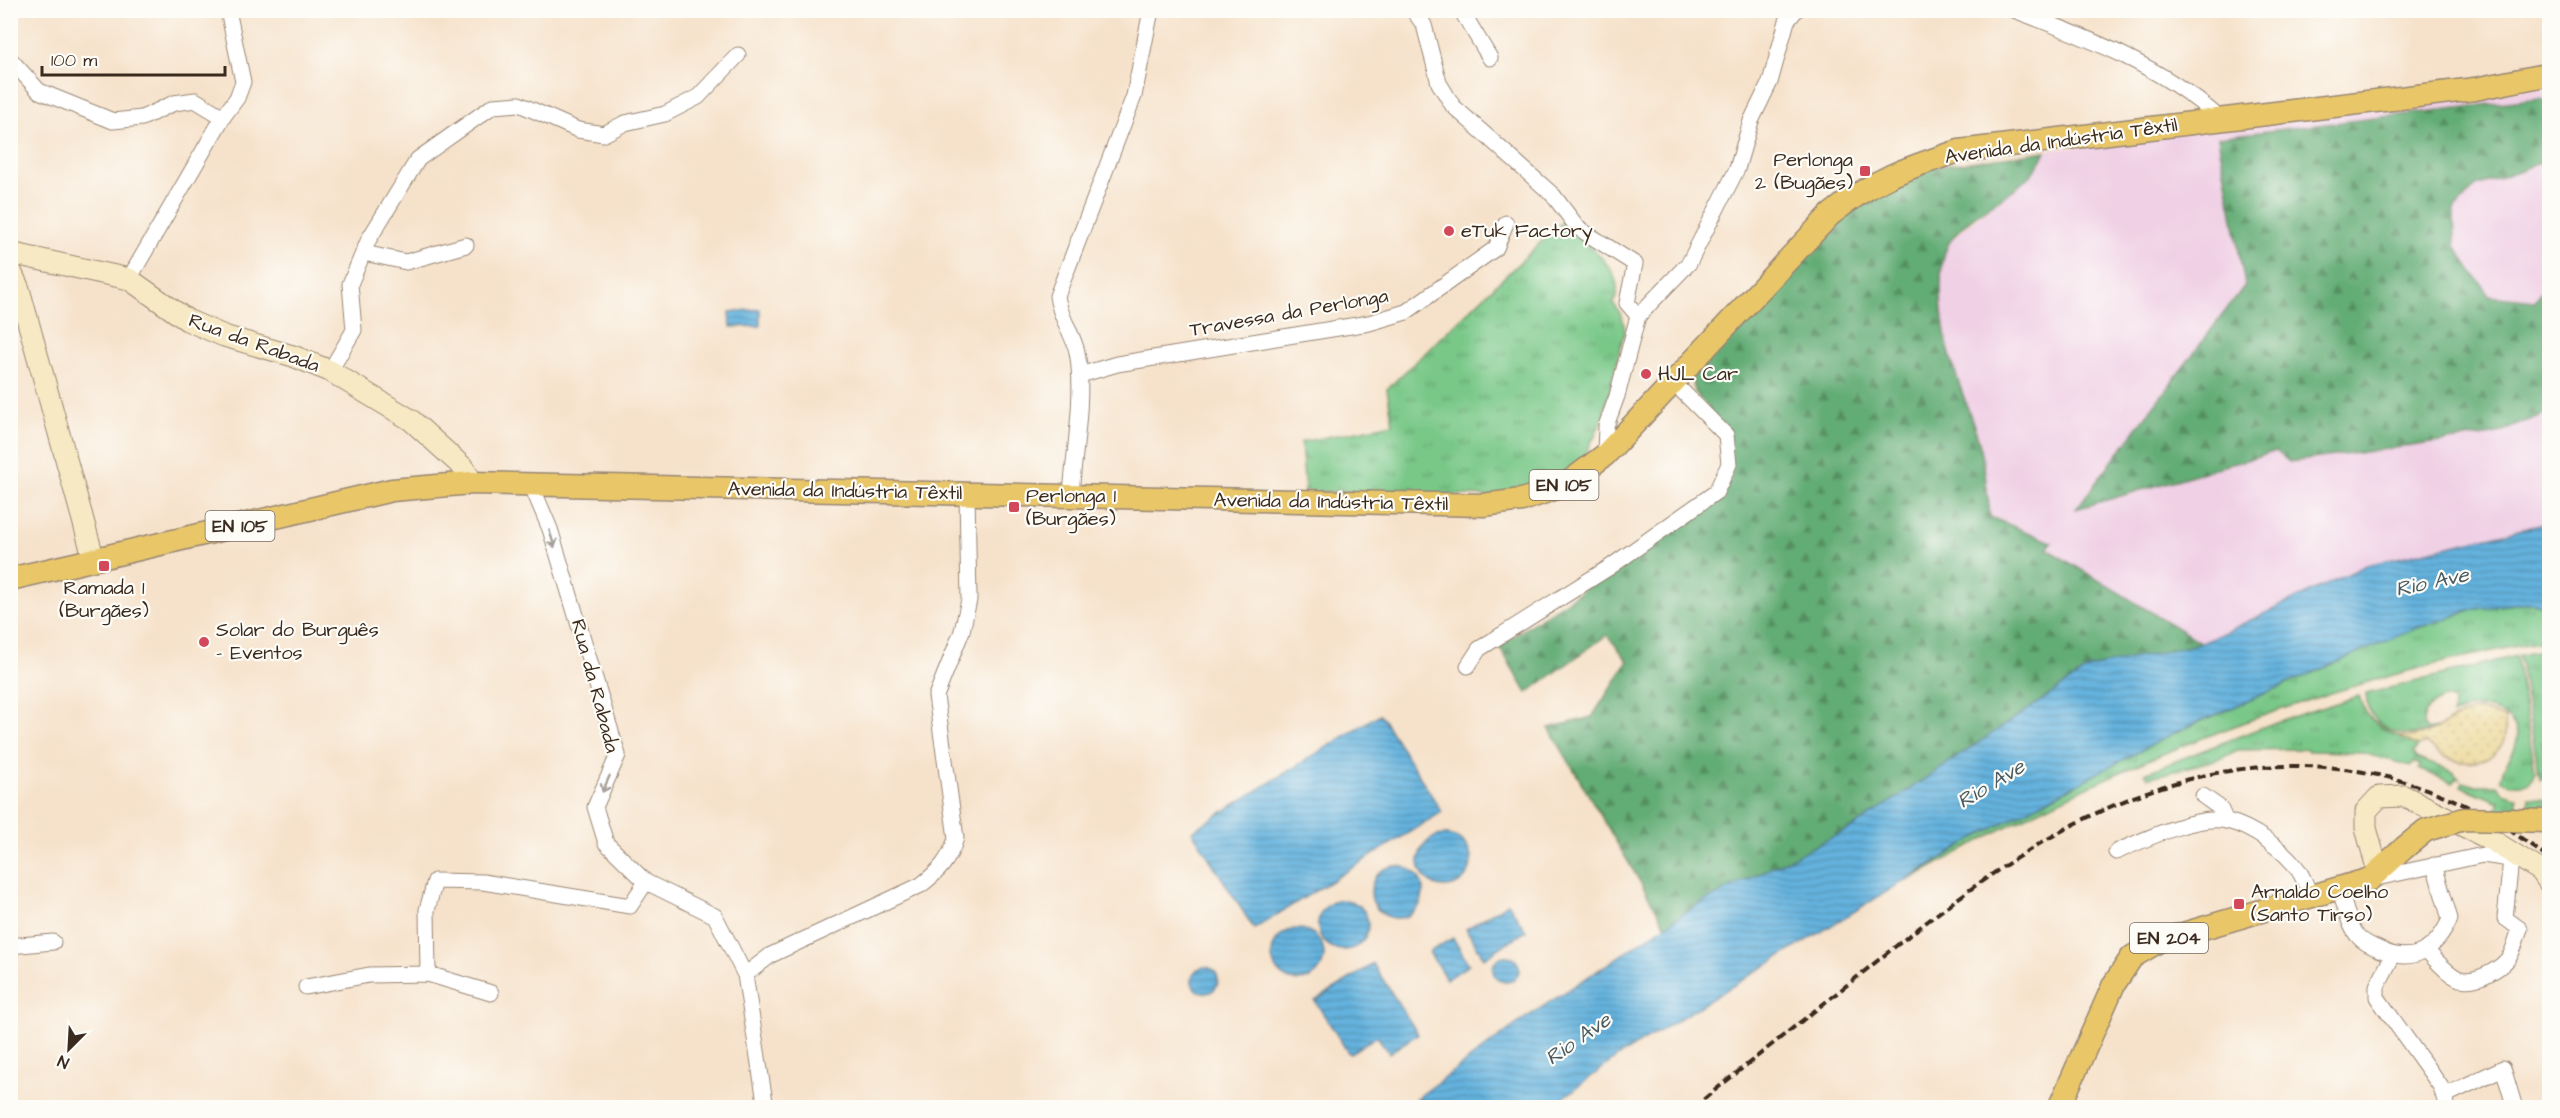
<svg xmlns="http://www.w3.org/2000/svg" width="2560" height="1118" viewBox="0 0 2560 1118" font-family="'Architects Daughter',sans-serif">
<style>
.built{fill:#f0d0e5}
.grass{fill:url(#grass-tufts);stroke:#5a7953;stroke-width:1.5}
.forest{fill:url(#forest-firs);stroke:#4e6b49;stroke-width:1.5}
.sand{fill:url(#sand-dots);stroke:#94825e;stroke-width:1.5}
.water{fill:url(#water-rules);stroke:#506e7e;stroke-width:1.5}
.lines{fill:none;stroke-linecap:round;stroke-linejoin:round}
.street-casing{stroke:#988674;stroke-width:17}
.secondary-casing{stroke:#988674;stroke-width:23}
.primary-casing{stroke:#988674;stroke-width:25}
.street{stroke:#fff;stroke-width:15}
.secondary{stroke:#f6e9c3;stroke-width:21}
.primary{stroke:#e9c769;stroke-width:22}
.rail{stroke:#3b2a1e;stroke-width:4;stroke-dasharray:9 4.5;stroke-linecap:butt}
.primary-bridge-casing{stroke:#988674;stroke-width:25;stroke-linecap:butt}
.primary-bridge{stroke:#e9c769;stroke-width:22}
.oneway{stroke:#a79f9a}
.poi-dot{fill:#d1495b;stroke:#fdfcf7;stroke-width:2}
.labels{text-anchor:middle;dominant-baseline:central;stroke-width:4.5;stroke-linejoin:round;paint-order:stroke}
.shield{fill:#fdfcf7;stroke:#75695f;stroke-width:1.5}
.shield-label{font-size:18px;font-weight:bold;fill:#3b2a1e}
.street-label{font-size:20px;fill:#3b2a1e;stroke:#fdfcf7}
.poi-label{font-size:20px;fill:#3b2a1e;stroke:#fdfcf7;text-anchor:start}
.water-label{font-size:21px;font-style:italic;fill:#495a61;stroke:#fdfcf7}
</style>
<defs>
<pattern id="grass-tufts" width="24" height="20" patternUnits="userSpaceOnUse" patternTransform="scale(1.5)"><rect width="24" height="20" fill="#79c888"/><path d="M3 7l-1-3M5 7V3M7 7l1-3M15 17l-1-3M17 17v-4M19 17l1-3" fill="none" stroke="#64a36f"/></pattern>
<pattern id="forest-firs" width="22" height="20" patternUnits="userSpaceOnUse" patternTransform="scale(1.5)"><rect width="22" height="20" fill="#62ac74"/><path d="M5 1l3.5 6h-7zM16 11l3.5 6h-7z" fill="#528c5f"/></pattern>
<pattern id="sand-dots" width="8" height="8" patternUnits="userSpaceOnUse" patternTransform="scale(1.5)"><rect width="8" height="8" fill="#eeda9e"/><path d="M2 2h.1M6 6h.1" fill="none" stroke="#cdbb88" stroke-width="1.8" stroke-linecap="round"/></pattern>
<pattern id="water-rules" width="6" height="5" patternUnits="userSpaceOnUse" patternTransform="scale(1.5)"><rect width="6" height="5" fill="#64b2de"/><path d="M0 2.5h6" fill="none" stroke="#5491b3"/></pattern>
</defs>
<rect width="100%" height="100%" fill="#fdfcf7"/>
<filter id="ink" filterUnits="userSpaceOnUse"><feTurbulence type="fractalNoise" baseFrequency=".0167" numOctaves="2"/><feDisplacementMap in="SourceGraphic" scale="12" xChannelSelector="R" yChannelSelector="G"/><feConvolveMatrix kernelMatrix="1 2 1 2 8 2 1 2 1" color-interpolation-filters="sRGB"/></filter>
<filter id="wash" filterUnits="userSpaceOnUse"><feTurbulence type="fractalNoise" baseFrequency=".008" numOctaves="4" result="noise"/><feDisplacementMap in="SourceGraphic" scale="24" xChannelSelector="R" yChannelSelector="G"/><feGaussianBlur stdDeviation="1.35" result="paint"/><feColorMatrix in="noise" values="0 0 0 0 0 0 0 0 0 0 0 0 0 0 0 0 0 1.4 0 .05"/><feComposite in="paint" operator="in"/></filter>
<g filter="url(#wash)">
<rect width="100%" height="100%" fill="#f6e2cb"/>
<path class="built" d="M2549,87v436l-182,42 -165,78 -155,-94 4,-7 -61,-25 -5,-45 -8,-35 -28,-77 -8,-47v-47l7,-22 18,-18 60,-46 20,-29z"/>
<g class="grass">
<path d="M1562,222c19,17 70,52 51,81l9,13 3,14 -23,90 -21,44 -24,13 -33,13 -31,6 -188,-5 -4,-49 92,-18 -6,-35z"/>
<path d="M2530,602l19,3v35c-180,32 -358,94 -522,176 -41,20 -80,44 -120,65l64,-41 205,-108 238,-103 62,-20z"/>
<path d="M2549,650v128l-9,1 -21,-124z"/>
<path d="M2516,656l19,115 -5,11c-11,4 -20,3 -29,-3 1,-15 14,-24 16,-39 2,-24 -29,-37 -49,-31 -6,1 -12,5 -17,7l3,-15 -10,-3c-12,5 -21,14 -21,27l4,5 14,-3c-26,11 -56,12 -71,-16 -5,-7 -2,-10 -4,-17z"/>
<path d="M2359,696c7,29 33,38 59,50l-5,7 3,5 37,14 6,7 -3,-1 -3,5 -34,-14 2,-4 -7,-3 -3,4 -53,-14 -50,-1 -1,-2 -70,1 -15,8 -74,20 -3,-5 131,-51z"/>
<path d="M2463,782l10,3h25l5,8 14,5v8h11l1,-8 20,2v12l-54,-1 4,-9 -38,-16z"/>
</g>
<g class="forest">
<path d="M2540,98l9,4v58l-73,26 -22,24 1,36 34,50 46,5 14,-21v132l-56,23 -204,27 -13,-11 -200,58 169,-224 -27,-148z"/>
<path d="M2046,151c-18,45 -78,56 -98,94 -7,14 -7,29 -7,45 0,56 19,93 36,145 8,27 10,55 13,82l62,25 -5,7 155,94 -112,25 -237,159 -156,78 -31,21 -117,-198 43,-11 36,-56 -21,-26 -80,58 -28,-47 218,-146 11,-14 5,-18 -23,-58 -16,-18 -2,-16 151,-162 43,-27 49,-20z"/>
</g>
<path class="sand" d="M2479,710l26,8c0,8 1,18 -2,24 -16,32 -57,22 -77,1l-8,3 -21,-10c37,5 49,-20 82,-26z"/>
<g class="water">
<path d="M760,309v17l-29,1 -1,-15z"/>
<path d="M2549,523v82l-19,-3 -54,7 -62,20 -238,103 -205,108 -351,215 -69,52h-146l116,-86 176,-116 156,-78 237,-159 112,-25 165,-78z"/>
<path d="M1380,714l62,98 -188,117 -62,-98z"/>
<circle cx="1445" cy="861" r="26"/>
<circle cx="1397" cy="892" r="26"/>
<circle cx="1343" cy="925" r="25"/>
<path d="M1508,903l18,28 -42,27 -18,-29z"/>
<circle cx="1298" cy="955" r="26"/>
<path d="M1453,938l16,27 -23,14 -17,-27z"/>
<circle cx="1506" cy="969" r="13"/>
<path d="M1373,964l45,70 -29,19 -12,-17 -28,18 -34,-53z"/>
<circle cx="1205" cy="980" r="13"/>
</g>
</g>
<g filter="url(#ink)">
<g class="lines">
<defs>
<g id="street">
<path d="M1413,10l11,15 15,58 14,23 100,89 25,33 57,36 -8,39 11,13"/>
<path d="M1461,10l29,48"/>
<path d="M2014,10c72,27 148,56 206,109"/>
<path d="M10,59l29,32 74,30 29,-3 32,-15 21,-3 28,17"/>
<path d="M364,253l42,9 60,-17"/>
<path d="M129,279l94,-162 14,-19 6,-16 -15,-72"/>
<path d="M330,371l24,-41 -4,-46 19,-45 49,-80 75,-53 26,-2 59,26 26,4 21,-11 40,-9 33,-17 40,-42"/>
<path d="M1080,375l37,-11 252,-41 37,-11 90,-64 10,-25"/>
<path d="M1605,455l1,-29 11,-30 21,-80 51,-53 48,-94 14,-48 19,-39 17,-61 9,-11"/>
<path d="M531,484l19,45 68,226 -23,52 11,36 40,39 69,34 30,59 21,133"/>
<path d="M1071,495c3,-44 14,-100 6,-143 -4,-19 -17,-33 -20,-56l77,-200 17,-86"/>
<path d="M1468,666l11,-17 131,-82 106,-75 13,-28 -3,-29 -52,-52"/>
<path d="M2203,796l17,12 6,13"/>
<path d="M2116,852c27,-12 82,-38 111,-31 25,6 58,29 72,50 5,8 8,17 12,25"/>
<path d="M2372,879l111,-24 33,5"/>
<path d="M2339,888c5,14 9,36 18,47 6,8 15,11 24,15 32,15 55,0 69,-31l-16,-54"/>
<path d="M10,946l43,-4"/>
<path d="M2427,951c9,9 21,24 33,28 15,4 37,-8 47,-19 7,-7 9,-22 13,-31l-15,-11 6,-59"/>
<path d="M2393,955l-16,31v11l64,90 6,21"/>
<path d="M428,974l-1,-64 8,-29 48,1 147,24 16,-24"/>
<path d="M745,975l26,-20 150,-70c18,-14 28,-24 35,-47l-20,-142 26,-65 7,-31 -2,-107"/>
<path d="M306,987l63,-12 59,-1 63,19"/>
<path d="M2444,1096l59,-28 12,40"/>
</g>
<g id="secondary">
<path d="M10,253l119,26 58,41 37,16 69,20 37,15 81,49 54,49 7,14"/>
<path d="M10,269l9,20 75,271"/>
<path d="M2378,872l-12,-44v-17l13,-14 25,-1 89,45 48,30 9,13"/>
</g>
<g id="primary">
<path d="M10,579l382,-89 80,-7 1011,22 39,-5 43,-15 40,-30 225,-240c46,-37 74,-46 129,-64l516,-62 75,-15"/>
<path d="M2059,1108l55,-124 18,-27 27,-16 211,-62 34,-31"/>
</g>
</defs>
<use href="#street" class="street-casing"/>
<use href="#secondary" class="secondary-casing"/>
<use href="#primary" class="primary-casing"/>
<use href="#street" class="street"/>
<use href="#secondary" class="secondary"/>
<use href="#primary" class="primary"/>
<path class="rail" d="M1693,1108c59,-48 119,-95 178,-142 139,-112 284,-220 473,-197 76,10 147,42 206,91"/>
<defs>
<path id="primary-bridge" d="M2404,848l22,-18 38,-11 84,2"/>
</defs>
<use href="#primary-bridge" class="primary-bridge-casing"/>
<use href="#primary-bridge" class="primary-bridge"/>
</g>
<defs><path id="oneway-shaft" d="M-6 0H5M1.5-3L5.5 0L1.5 3" fill="none" stroke-width="1.6" stroke-linecap="round" stroke-linejoin="round" transform="scale(1.5)"/></defs>
<g class="oneway">
<use href="#oneway-shaft" transform="translate(552 539) rotate(73)"/>
<use href="#oneway-shaft" transform="translate(606 784) rotate(114)"/>
</g>
</g>
<g class="poi-dot">
<rect x="1859" y="165" width="12" height="12" rx="3"/>
<circle cx="1449" cy="231" r="6"/>
<circle cx="1646" cy="374" r="6"/>
<rect x="1008" y="501" width="12" height="12" rx="3"/>
<rect x="98" y="560" width="12" height="12" rx="3"/>
<circle cx="204" cy="642" r="6"/>
<rect x="2233" y="898" width="12" height="12" rx="3"/>
</g>
<g class="labels">
<g class="shield">
<rect x="1529.5" y="470" width="69" height="30" rx="4.5"/>
<rect x="205.5" y="511" width="69" height="30" rx="4.5"/>
<rect x="2130" y="923" width="78" height="30" rx="4.5"/>
</g>
<g class="shield-label">
<text x="1564" y="485">EN 105</text>
<text x="240" y="526">EN 105</text>
<text x="2169" y="938">EN 204</text>
</g>
<g class="street-label">
<text transform="translate(2061 141) rotate(-8)">Avenida da Indústria Têxtil</text>
<text transform="translate(1289 313) rotate(-10)">Travessa da Perlonga</text>
<text transform="translate(254 343) rotate(20)">Rua da Rabada</text>
<text transform="translate(845 491) rotate(1)">Avenida da Indústria Têxtil</text>
<text transform="translate(1331 502) rotate(1)">Avenida da Indústria Têxtil</text>
<text transform="translate(595 686) rotate(75)">Rua da Rabada</text>
</g>
<g class="poi-label">
<text x="1853" y="160" text-anchor="end">Perlonga<tspan x="1853" dy="23">2 (Bugães)</tspan></text>
<text x="1461" y="231">eTuk Factory</text>
<text x="1658" y="374">HJL Car</text>
<text x="1026" y="496">Perlonga 1<tspan x="1026" dy="23">(Burgães)</tspan></text>
<text x="104" y="588" text-anchor="middle">Ramada 1<tspan x="104" dy="23">(Burgães)</tspan></text>
<text x="216" y="630">Solar do Burguês<tspan x="216" dy="23">- Eventos</tspan></text>
<text x="2251" y="892">Arnaldo Coelho<tspan x="2251" dy="23">(Santo Tirso)</tspan></text>
</g>
<g class="water-label">
<text transform="translate(2432 582) rotate(-12)">Rio Ave</text>
<text transform="translate(1991 784) rotate(-31)">Rio Ave</text>
<text transform="translate(1578 1039) rotate(-35)">Rio Ave</text>
</g>
</g>
<rect width="2560" height="1118" fill="none" stroke="#fdfcf7" stroke-width="36"/>
<g transform="translate(69 1049) rotate(204)" stroke="#fdfcf7" stroke-width="4.5" paint-order="stroke">
<path d="M0-4.5L10 22L0 15L-10 22Z" fill="#3b2a1e"/>
<text y="-9" font-size="16" font-weight="bold" text-anchor="middle" fill="#3b2a1e">N</text>
</g>
<path d="M42 66v9h183v-9" fill="none" stroke="#3b2a1e" stroke-width="3"/>
<text x="51" y="66" font-size="18" fill="#3b2a1e" stroke="#fdfcf7" stroke-width="4.5" paint-order="stroke">100 m</text>
</svg>
